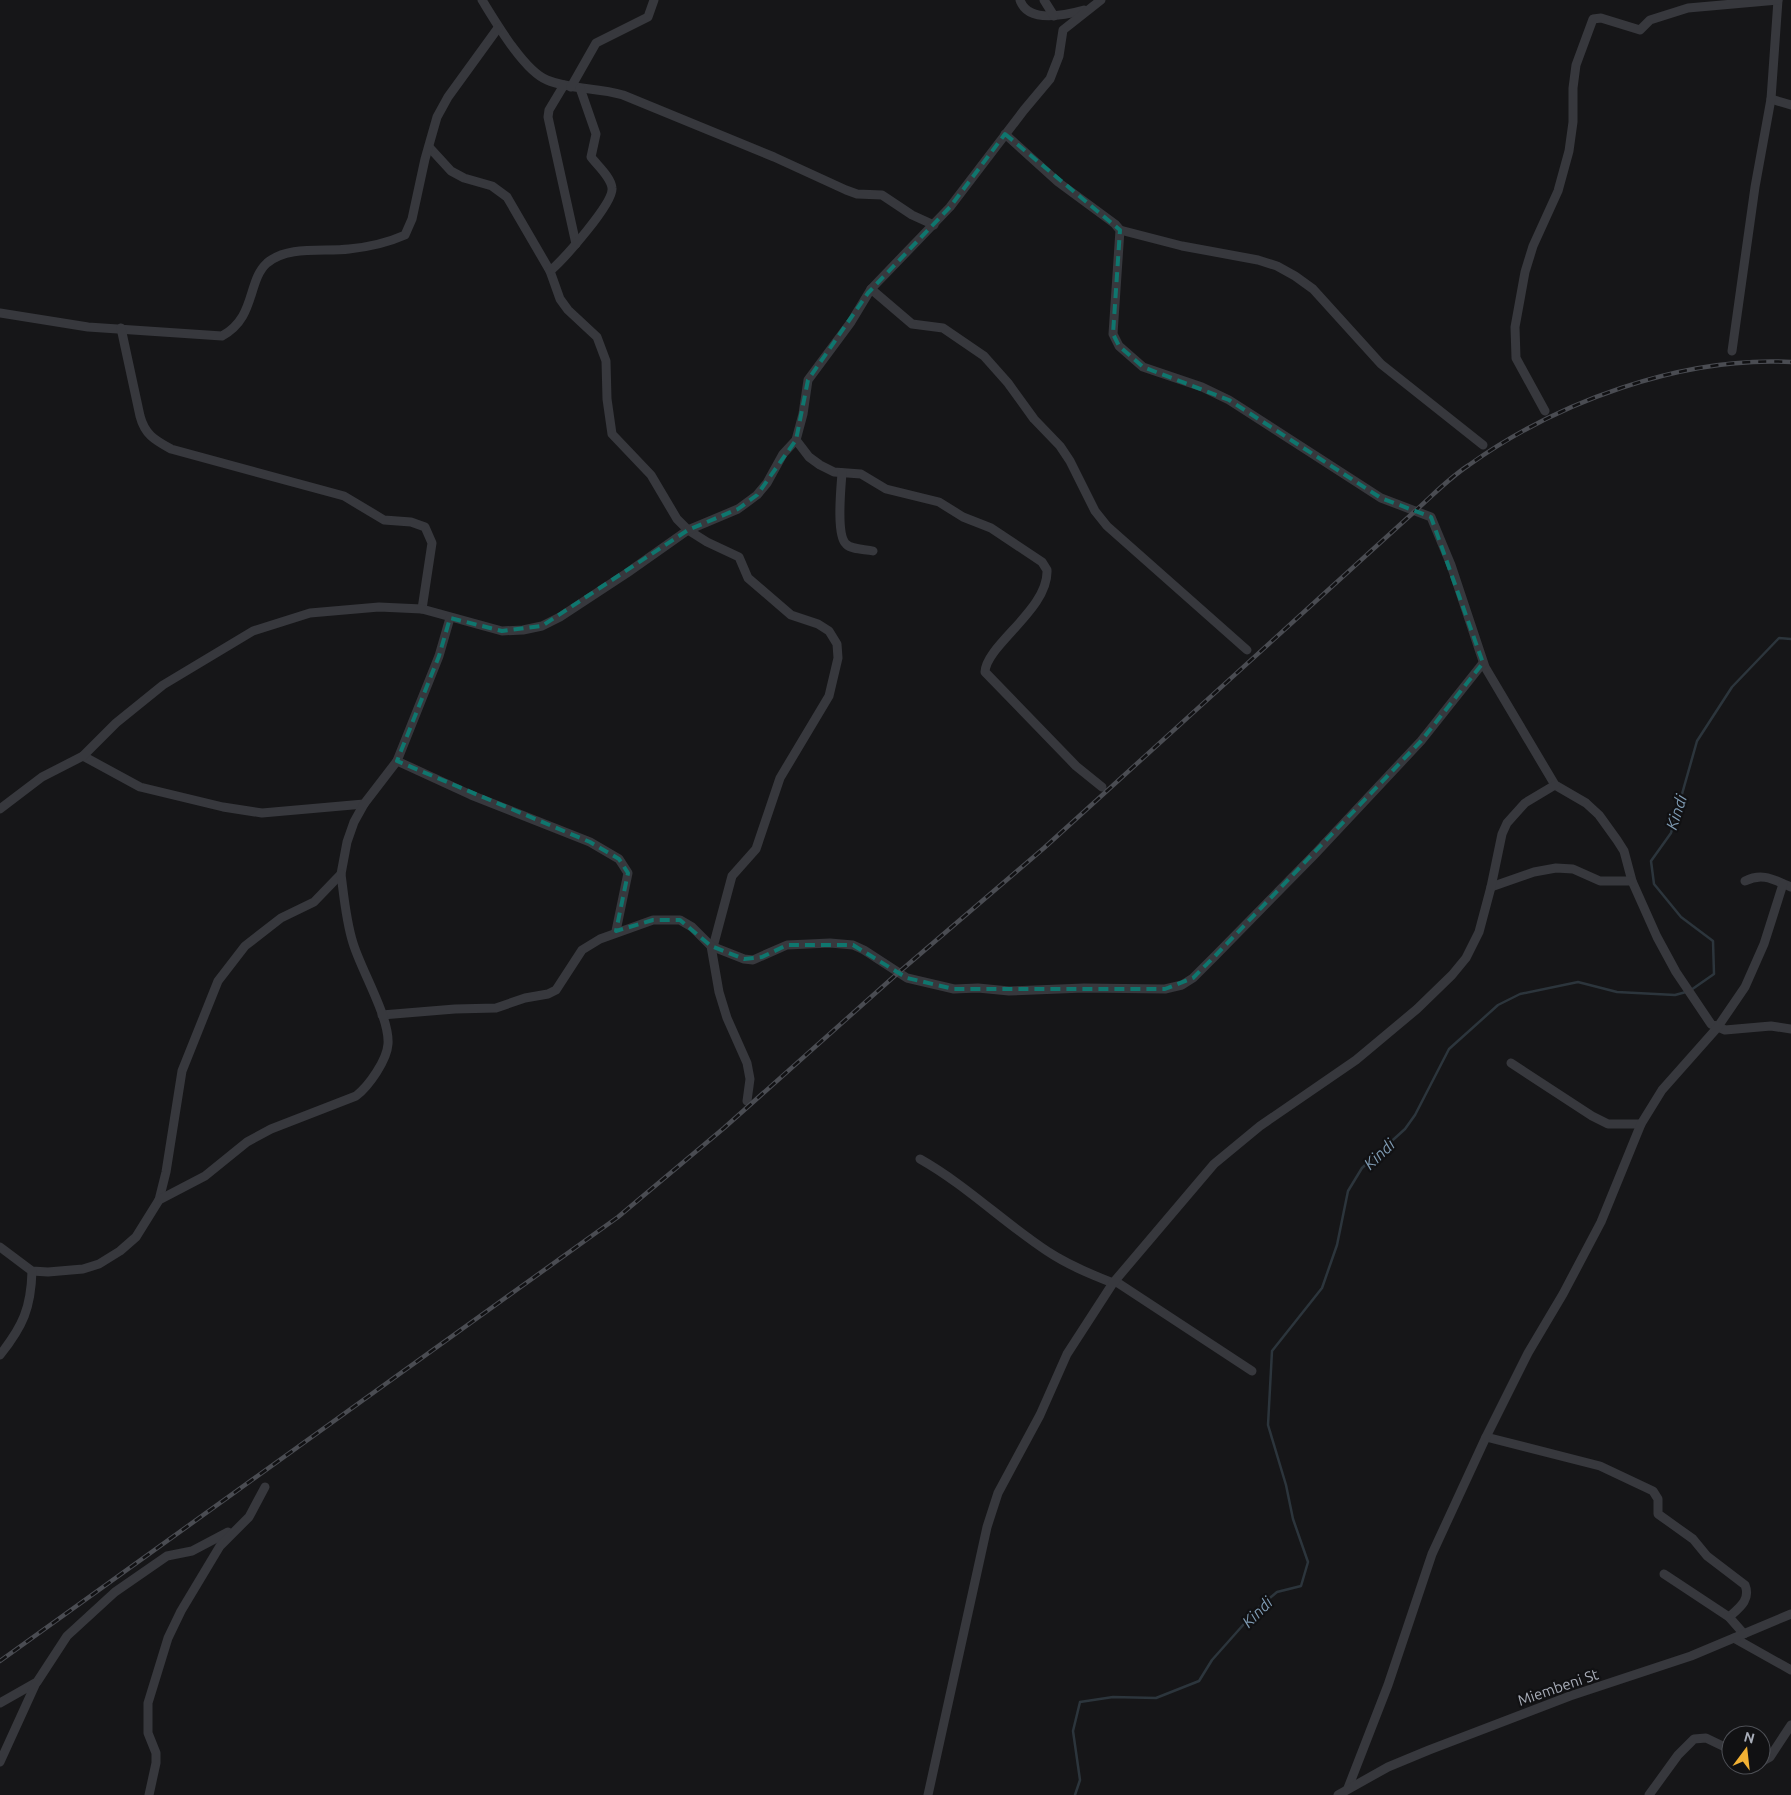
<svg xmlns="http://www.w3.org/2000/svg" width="1791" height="1795" viewBox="0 0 1791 1795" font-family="Ubuntu,sans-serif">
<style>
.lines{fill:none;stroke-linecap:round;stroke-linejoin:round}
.stream{stroke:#2c353c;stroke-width:2.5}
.minor{stroke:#37383d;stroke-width:9}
.rail-casing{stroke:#4a4c52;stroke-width:4.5}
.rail{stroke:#111113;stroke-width:2.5;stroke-dasharray:8;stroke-linecap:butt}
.marked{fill:none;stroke:#0f766e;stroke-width:4;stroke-dasharray:10 6;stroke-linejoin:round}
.labels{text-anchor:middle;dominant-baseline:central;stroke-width:4.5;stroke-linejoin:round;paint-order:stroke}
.street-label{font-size:15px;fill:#a8adb8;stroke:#111113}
.water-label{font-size:16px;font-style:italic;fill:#7f9bb3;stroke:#111113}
</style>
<rect width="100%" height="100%" fill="#161618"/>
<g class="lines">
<g class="stream">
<path d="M1691,990l23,-16 -1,-33 -32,-24 -27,-33 -3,-23 20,-28 26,-92 35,-54 47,-49 12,1"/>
<path d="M1075,1795l5,-15 -7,-49 7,-29 33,-5 43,1 43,-17 13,-21 48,-54 17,-14 24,-6 7,-24 -15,-43 -7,-34 -18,-60 4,-74 50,-63 15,-43 11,-54 14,-23 43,-39 10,-14 34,-66 49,-44 22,-11 58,-12 39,10 58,3 11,-3"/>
</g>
<g class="minor">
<path d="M482,0c13,21 42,71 65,80 24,10 50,7 76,15l151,62 72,33 11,4 25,1 30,20 22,10"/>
<path d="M1020,0c8,24 46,15 64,10"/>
<path d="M1044,0l10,16"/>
<path d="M564,85l-15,25 -1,7 28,127"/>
<path d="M571,87l25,-44 52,-26 6,-17"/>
<path d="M1771,99l20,6"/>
<path d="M1005,134l53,48 57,42 5,6 -7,104 6,12 24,21 59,20 27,13 152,98 50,19 20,48 34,102 70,118 31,18 13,12 18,25 7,11 8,30 25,56 19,35 35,52 14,6 46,-4 20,3"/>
<path d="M429,147l22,24 13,7 28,8 15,11 43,74 10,28 8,11 29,27 9,24 1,38 5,35 39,41 26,44 11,11 19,12 32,15 9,21 43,37 27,9 11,7 8,13 1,14 -9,38 -49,82 -24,71 -24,27 -19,71"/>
<path d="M1120,230l62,16 76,14 19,6 18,10 18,13 68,75 102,81"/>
<path d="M550,271c13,-11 64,-68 62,-83 -1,-11 -15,-23 -21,-31l5,-23 -16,-46"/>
<path d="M871,289l41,35 31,4 41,28 24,27 26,36 26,27 10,15 25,50 12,15 140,124"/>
<path d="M0,313l88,14 134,9c34,-18 25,-55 45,-73 21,-18 57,-11 82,-14 20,-2 38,-6 56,-14l7,-16 13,-60 12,-42 11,-20 50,-69"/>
<path d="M121,328l19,88c5,19 15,24 31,33l173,47 40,24 27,2 14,5 7,16 -10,66"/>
<path d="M1732,351l23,-164 16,-88 7,-99"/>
<path d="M1545,411l-29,-53 -1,-31 10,-55 8,-26 25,-55 11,-40 4,-29v-34l3,-23 17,-46 8,-1 39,12 10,-10 38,-12 90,-8"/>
<path d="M796,440l13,17 11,8 14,7 27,2 25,15 53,13 24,15 28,11 51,34 5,8c2,39 -61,75 -62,102l91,94 26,21"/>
<path d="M842,473c-1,14 -6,62 4,71 6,6 19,5 27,7"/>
<path d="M83,756l57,31 83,20 39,6 102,-9"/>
<path d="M397,761l74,34 119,47 29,17 9,14 -12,58"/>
<path d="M0,809l42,-32 41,-21 33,-33 47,-38 90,-54 57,-18 69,-6 43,2 80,22 21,-1 19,-4 18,-9 67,-44 61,-43 50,-21 19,-14 10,-12 16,-29 13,-14 7,-26 5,-34 43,-58 20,-33 79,-82 74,-97 26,-31 9,-23 4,-26 38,-30"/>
<path d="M1745,881c18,-9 29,-1 46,6"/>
<path d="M1491,887l43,-15 22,-4 17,1 27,12h32"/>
<path d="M711,946l33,13 9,1 34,-15 43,-2 23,2 11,5 43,28 47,11 24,-1 31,3 75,-3 81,1 17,-4 11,-7 23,-23 99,-101 106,-113 62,-78"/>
<path d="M382,1015l73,-6 41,-1 29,-10 23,-4 8,-4 26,-40 18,-11 53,-19h27l12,7 19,19 8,46 8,26 20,45 3,16 -3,22"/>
<path d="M1511,1063l81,53 16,8h33"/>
<path d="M920,1159c46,26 83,63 127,92 21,14 43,23 66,32"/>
<path d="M159,1200l7,-28 16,-101 36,-90 27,-35 36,-28 33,-16 27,-28 6,-32 7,-20 10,-18 33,-43 42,-105 11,-38"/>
<path d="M0,1247l32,24 16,1 35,-3 16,-5 21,-13 16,-14 23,-37 46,-24 42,-34 24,-13 85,-33c13,-10 31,-36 32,-52 2,-26 -27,-74 -35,-101 -7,-22 -9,-46 -12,-69"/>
<path d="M1115,1281l137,90"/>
<path d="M0,1355c23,-29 31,-47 32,-84"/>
<path d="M1486,1437l114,29 53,25 5,8v15l35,25 14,17 38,29c6,15 -6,23 -16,32"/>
<path d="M1664,1574l65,43 15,17"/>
<path d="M1734,1638l57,32"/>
<path d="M0,1703l37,-21 30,-46 48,-44 52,-36 25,-5 36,-19"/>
<path d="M0,1762l36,-79"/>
<path d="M1761,1762l9,-5 21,-32"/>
<path d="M1348,1788l40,-103 44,-131 54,-117 42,-84 35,-59 38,-72 40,-98 21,-34 55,-62 28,-41 19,-43 19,-60"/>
<path d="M149,1795l7,-32v-10l-8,-20v-30l20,-65 13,-27 39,-65 29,-29 16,-30"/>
<path d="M928,1795l59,-268 11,-34 42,-78 27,-61 46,-71 101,-119 46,-38 96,-66 61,-51 35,-34 14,-17 13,-26 12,-45 11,-53 5,-11 18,-20 30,-18"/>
<path d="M1338,1795l50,-28 41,-17 141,-54 121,-40 100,-42"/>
<path d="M1649,1795l29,-40 16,-16 12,-1 25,12"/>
</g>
<defs>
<path id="rail" d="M0,1661l618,-444 106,-89 174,-155 146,-125 370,-336c18,-16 35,-34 55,-47 88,-63 213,-109 322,-103"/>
</defs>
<use href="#rail" class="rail-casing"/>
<use href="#rail" class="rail"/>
</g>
<path class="marked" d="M1005,134l115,96 -7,104 6,12 24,21 86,33 152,98 50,19 52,146 -62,78 -205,214 -23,23 -28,11h-211l-47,-11 -54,-33h-66l-25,12 -18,2 -33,-13 -31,-26h-27l-37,11 12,-58 -9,-14 -29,-17 -193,-81 42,-105 11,-38 52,13 40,-5 146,-96 50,-21 19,-14 39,-55 12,-60 60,-87 82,-86z"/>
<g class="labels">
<g class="street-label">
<text transform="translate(1558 1687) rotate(-19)">Miembeni St</text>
</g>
<g class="water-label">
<text transform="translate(1676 812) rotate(-72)">Kindi</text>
<text transform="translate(1379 1154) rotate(-44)">Kindi</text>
<text transform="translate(1257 1612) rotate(-45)">Kindi</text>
</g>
</g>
<g transform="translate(1746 1750) rotate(15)"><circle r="24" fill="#111113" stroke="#4d4f55"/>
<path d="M0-4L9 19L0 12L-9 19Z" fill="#f2b134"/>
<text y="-8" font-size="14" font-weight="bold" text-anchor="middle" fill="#a8adb8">N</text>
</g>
</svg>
